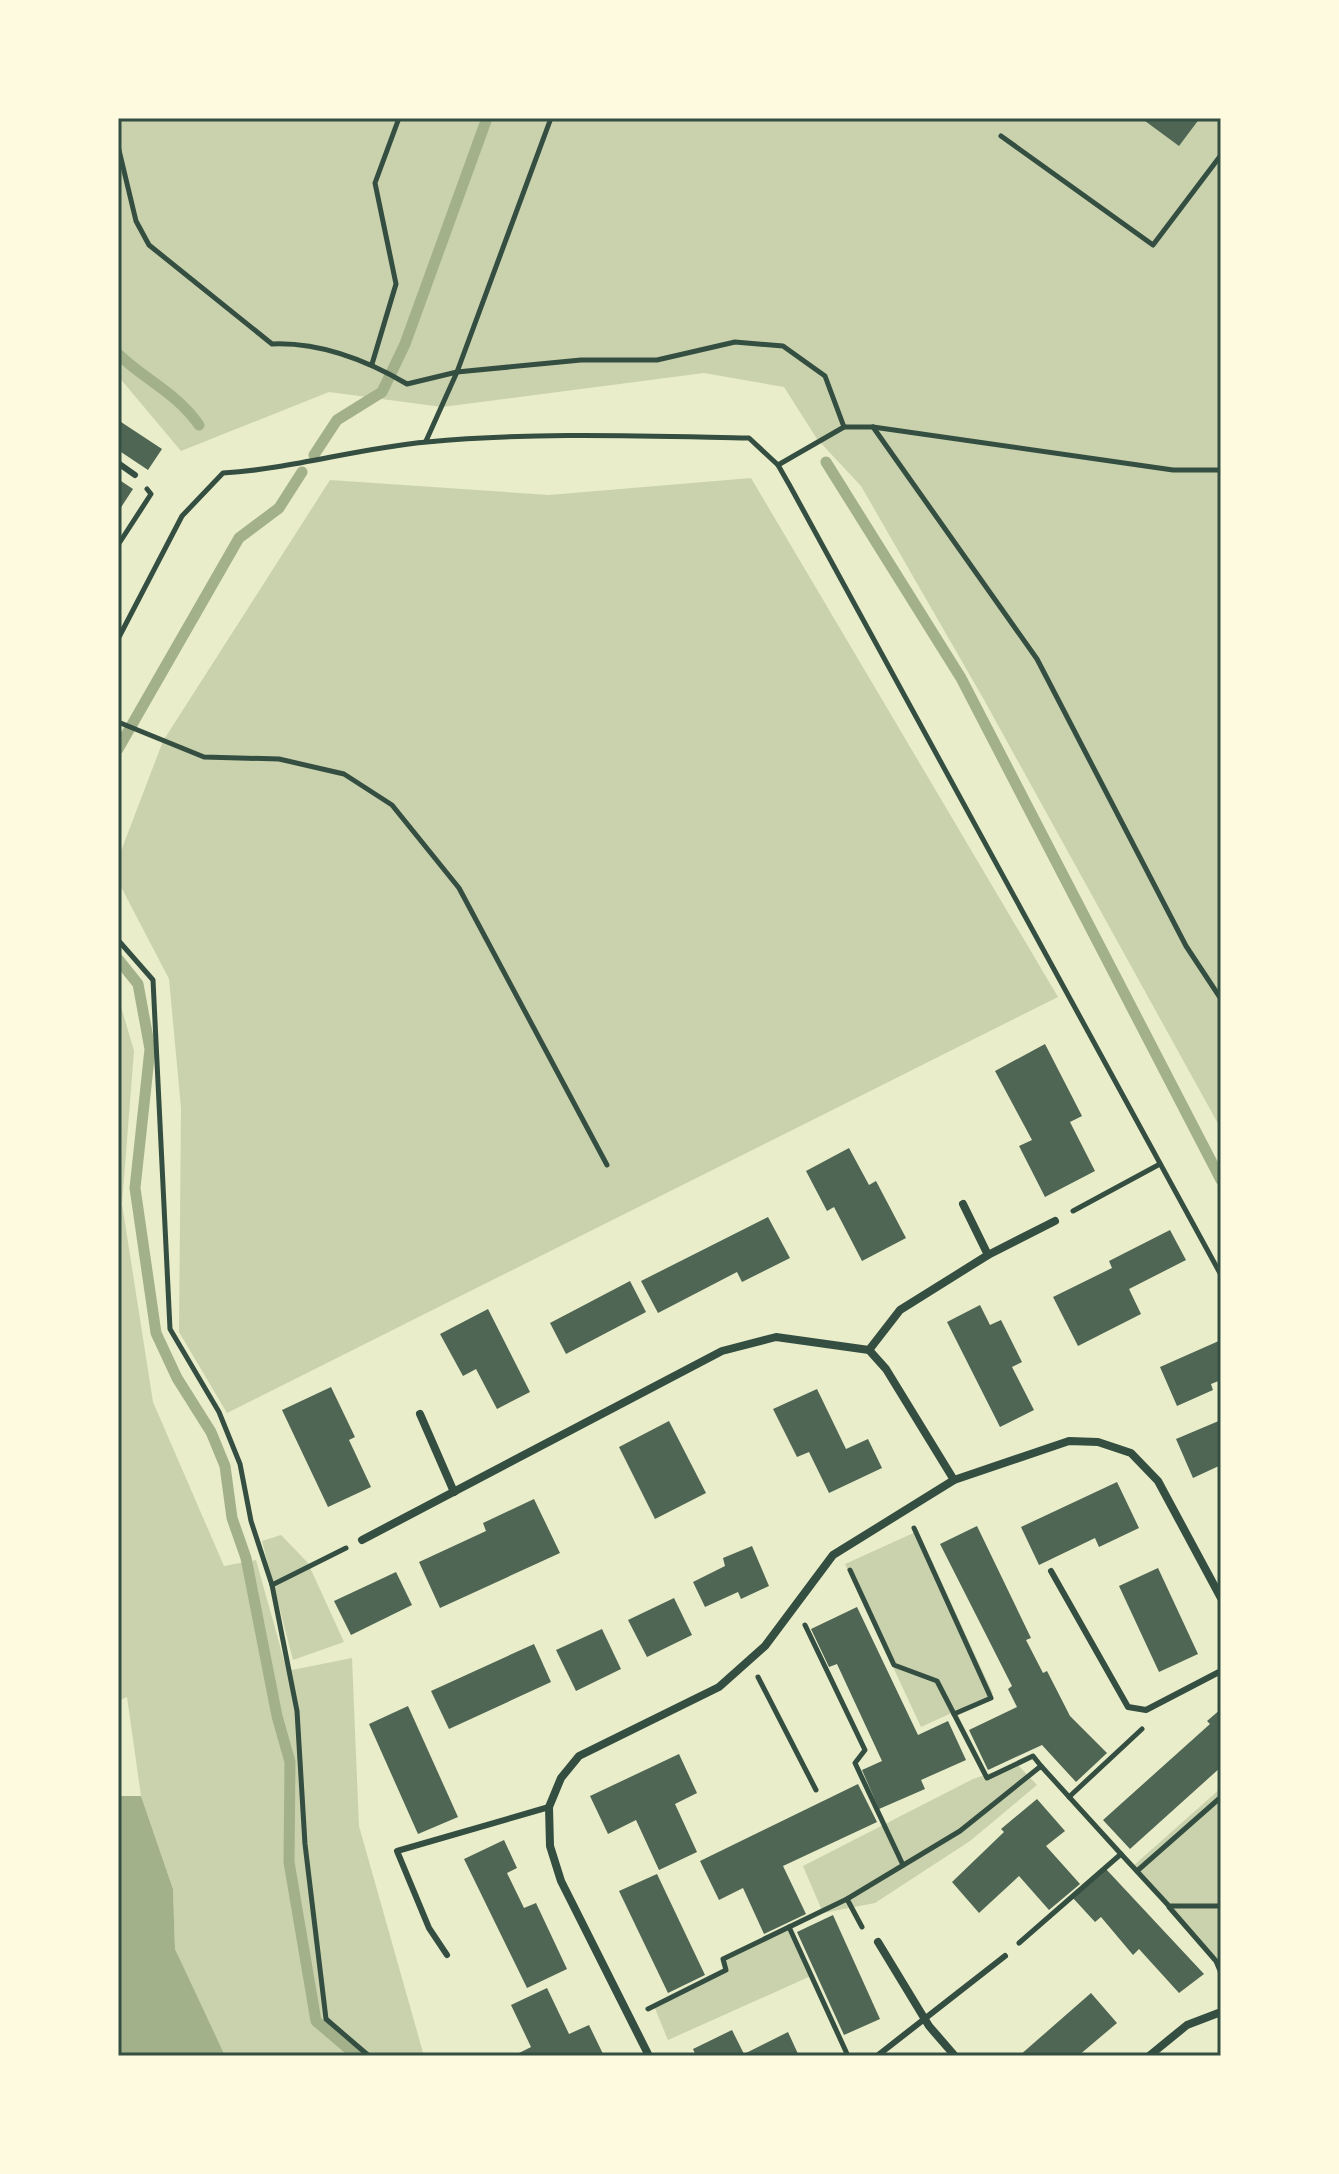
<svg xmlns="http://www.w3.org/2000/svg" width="1339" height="2174" viewBox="0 0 1339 2174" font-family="'Roboto Condensed',sans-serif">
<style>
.green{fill:#cad2ad}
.water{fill:#a3b18a}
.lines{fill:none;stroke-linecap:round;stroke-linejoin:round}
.stream{stroke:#a3b18a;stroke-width:11}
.building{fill:#4f6655}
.path{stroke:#344e41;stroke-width:5}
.service{stroke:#344e41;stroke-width:6}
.minor{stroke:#344e41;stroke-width:8}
.neatline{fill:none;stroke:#344e41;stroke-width:3}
</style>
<rect width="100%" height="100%" fill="#e9edc9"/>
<g class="green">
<path d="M118,118h1103v1011l-238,-431 -122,-212 -44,-47 -33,-52 -80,-14 -262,34 -113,-15 -148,59 -63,-75z"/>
<path d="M751,478l307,519 -831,416 -48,-81 2,-224 -12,-129 -51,-98v-22l45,-118 167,-261 219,15z"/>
<path d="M118,996l16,55 -12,153 31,198 71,164 32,-6 31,111 65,-13 7,168 65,230h-202l-47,-107 -2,-60 -32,-93 -14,-99 -9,4z"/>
<path d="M918,1531l75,163 -72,33 -76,-163z"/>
<path d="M281,1535l27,28 36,79 -51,18 -31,-119z"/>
<path d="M1017,1764l20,21 -67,56 -95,62 -52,10 -20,-47 170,-87z"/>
<path d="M1221,1788v183l-89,-104z"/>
<path d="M788,1930l23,46 -143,64 -14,-34 73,-36 -3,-10z"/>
</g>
<path class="water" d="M118,1796h23l32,93 2,60 50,107h-107z"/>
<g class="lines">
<g class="stream">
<path d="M118,354c27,26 59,39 81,71"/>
<path d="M314,455l23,-35 45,-28 23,-48 82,-226"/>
<path d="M826,462l135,216 260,502"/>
<path d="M118,749l121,-211 40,-30 23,-36"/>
<path d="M118,959l20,25 12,65 -15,139 21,145 21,45 34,54 14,34 7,52 14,40 31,158 13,46 -1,100 27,159 41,35"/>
</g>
</g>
<g class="building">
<path d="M1141,118h59l-21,28z"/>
<path d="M118,420l44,29 -14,21 -30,-20z"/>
<path d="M118,479l15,10 -15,23z"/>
<path d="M1045,1044l37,72 -12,6 25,49 -50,26 -26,-51 13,-6 -37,-69z"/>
<path d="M849,1148l20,37 7,-4 30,57 -44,23 -28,-54 -7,4 -21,-40z"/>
<path d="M768,1217l22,41 -48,24 -5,-10 -79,41 -17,-32z"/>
<path d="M1170,1230l16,30 -57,29 12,25 -63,32 -25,-49 59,-29 -3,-7z"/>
<path d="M630,1281l16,31 -80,42 -16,-31z"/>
<path d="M980,1305l10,20 11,-5 21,42 -10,5 22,43 -34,17 -53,-105z"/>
<path d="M488,1309l42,83 -33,17 -21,-40 -13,7 -23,-42z"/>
<path d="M1221,1340v40l-10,4 2,6 -36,16 -17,-39z"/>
<path d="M331,1387l24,50 -6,3 22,47 -43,20 -46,-97z"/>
<path d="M817,1389l29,60 22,-10 14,29 -53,25 -20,-41 -12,5 -24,-48z"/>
<path d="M1221,1420v45l-28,13 -17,-39z"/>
<path d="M669,1421l37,72 -51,26 -36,-72z"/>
<path d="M1117,1482l22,46 -40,19 -4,-9 -56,27 -18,-38z"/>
<path d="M534,1499l26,54 -120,55 -21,-46 67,-31 -3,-8z"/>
<path d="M977,1526l54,112 -5,2 17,33 4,-2 23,45 37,37 -31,29 -34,-37 -54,25 -19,-40 48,-23 -9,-18 4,-3 -72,-142z"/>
<path d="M752,1546l17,40 -28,13 -3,-7 -33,15 -12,-25 32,-16 -2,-8z"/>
<path d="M1158,1568l40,86 -39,18 -40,-86z"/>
<path d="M396,1572l16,33 -61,30 -17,-34z"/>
<path d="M674,1598l18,37 -45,22 -19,-37z"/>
<path d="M857,1607l61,128 30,-14 18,39 -45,20 4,9 -46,20 -17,-39 20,-9 -45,-97 -8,3 -18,-38z"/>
<path d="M602,1629l19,40 -45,22 -20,-41z"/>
<path d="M534,1644l17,38 -102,47 -18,-38z"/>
<path d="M408,1706l50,111 -40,17 -49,-110z"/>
<path d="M1221,1709v58l-91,82 -27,-29 107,-96 -3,-3z"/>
<path d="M679,1754l18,39 -22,11 22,48 -38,18 -23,-50 -28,14 -18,-38z"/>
<path d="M858,1784l19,38 -94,44 23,48 -42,20 -21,-46 -24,12 -19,-39z"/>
<path d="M1037,1799l28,32 -19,15 34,38 -31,26 -30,-34 -40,37 -27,-31 52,-50 -3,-3z"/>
<path d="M504,1840l13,28 -10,5 17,35 12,-5 31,66 -40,19 -63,-129z"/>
<path d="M1105,1868l99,106 -25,19 -40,-44 -6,6 -32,-38 -6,5 -23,-25z"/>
<path d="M657,1874l48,101 -37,18 -49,-102z"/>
<path d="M833,1915l47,104 -36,16 -47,-103z"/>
<path d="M547,1988l22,46 20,-9 15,31h-91l18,-9 -20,-42z"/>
<path d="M1091,1993l26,30 -39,33h-59z"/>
<path d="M732,2030l12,24 44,-22 11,24h-103l-3,-7z"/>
</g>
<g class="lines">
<g class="path">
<path d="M1001,136l152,109 68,-90"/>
<path d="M118,146l18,75 13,24 123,99c48,-2 94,16 135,40l50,-12 124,-12h76l78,-18 48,4 42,30 19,51"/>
<path d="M372,364l24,-80 -21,-101 24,-65"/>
<path d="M873,427l164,232 149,287 35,53"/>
<path d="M426,441l31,-69 94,-254"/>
<path d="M778,465l66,-38h29l300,43h48"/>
<path d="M118,545l33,-51 -4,-5"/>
<path d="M118,639l64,-123 41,-43c69,-4 135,-25 204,-31 106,-10 215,-6 322,-4l29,27 12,21 431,789"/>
<path d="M118,722l86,35 75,2 65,15 48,31 67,83 148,277"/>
<path d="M118,940l35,40 17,349 49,83 21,52 11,57 21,64 25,126 8,133 21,175 43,37"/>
<path d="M1073,1211l87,-47"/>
<path d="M914,1528l77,170 -37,16"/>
<path d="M850,1570l44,95 43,16 50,97 46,-22 8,10"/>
<path d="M272,1585l74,-37"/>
<path d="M805,1625l60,125 -10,13 48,102"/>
<path d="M758,1677l58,113"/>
<path d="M1069,1797l73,-68"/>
<path d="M1137,1871l84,-74"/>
<path d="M847,1899l15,28"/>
<path d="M1169,1907l47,54 5,12"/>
<path d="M789,1927l59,129"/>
<path d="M1019,1943l102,-89 48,52h52"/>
<path d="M648,2009l78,-39 -3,-11 124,-60 113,-68 81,-65 80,88"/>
</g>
<g class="service">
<path d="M118,463l17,12"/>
<path d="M1051,1571l77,136 18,3 75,-39"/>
<path d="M447,1955l-18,-27 -32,-77 152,-44"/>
<path d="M877,2056l128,-100"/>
</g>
<g class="minor">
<path d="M963,1204l25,51"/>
<path d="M869,1350l31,-40 88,-55 67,-34"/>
<path d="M420,1414l34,78"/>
<path d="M362,1540l360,-189 54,-14 93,13 17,19 68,111"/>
<path d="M878,1942l51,84 26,30"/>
<path d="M649,2056l-88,-175 -11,-35 -1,-39 12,-29 18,-22 140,-69 46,-41 68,-91 121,-75 115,-39 29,1 33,11 27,28 63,117"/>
<path d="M1149,2056l38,-31 34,-13"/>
</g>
</g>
<rect width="1339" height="2174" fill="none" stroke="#fefae0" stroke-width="240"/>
<rect x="120" y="120" width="1099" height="1934" class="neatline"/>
</svg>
